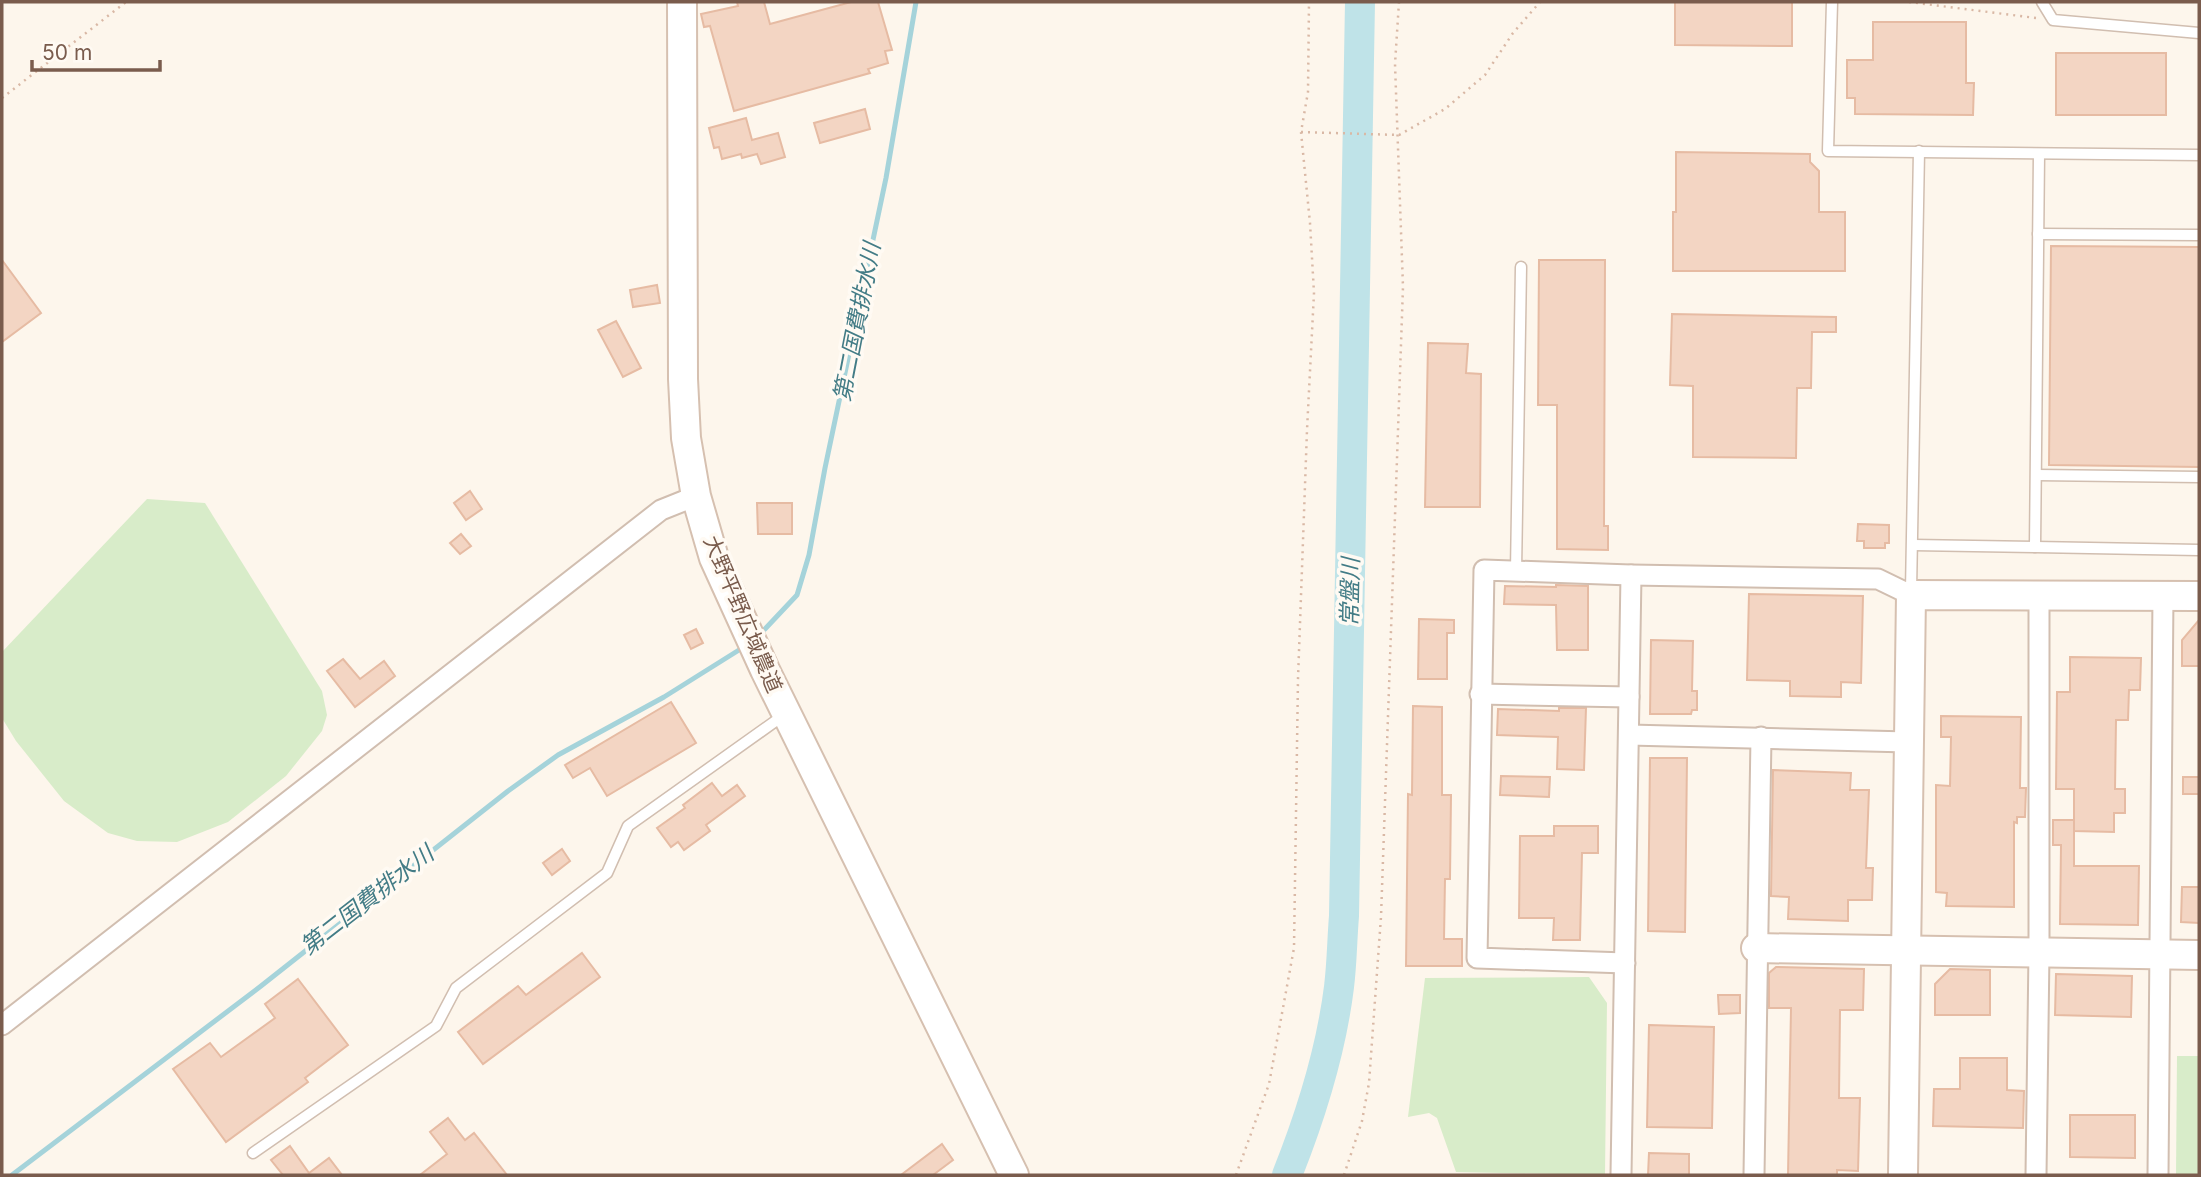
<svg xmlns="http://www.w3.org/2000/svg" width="2201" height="1177" viewBox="0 0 2201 1177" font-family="Inter,'Noto Sans JP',sans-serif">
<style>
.green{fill:#d8ecc9}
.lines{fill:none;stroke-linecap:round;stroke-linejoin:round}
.stream{stroke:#a5d3da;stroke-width:5}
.river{stroke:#bfe3e8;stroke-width:30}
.building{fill:#f3d5c3;stroke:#e6bba3;stroke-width:2}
.lane-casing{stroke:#d1beb0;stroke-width:13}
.street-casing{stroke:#d1beb0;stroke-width:23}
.secondary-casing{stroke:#d6c0b0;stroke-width:32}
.path{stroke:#d9b8a5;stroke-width:2.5;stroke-dasharray:2 5;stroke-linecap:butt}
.lane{stroke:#fff;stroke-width:10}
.street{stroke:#fff;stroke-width:19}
.secondary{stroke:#fff;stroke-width:28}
.labels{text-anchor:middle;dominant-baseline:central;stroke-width:7;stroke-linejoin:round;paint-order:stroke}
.street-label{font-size:21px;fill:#7a5c4d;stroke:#fffaf3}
.water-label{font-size:23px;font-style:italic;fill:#437c86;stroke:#fffaf3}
</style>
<rect width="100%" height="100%" fill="#fdf6ec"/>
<g class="green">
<path d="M147,499l58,4 117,188 5,24 -5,16 -36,45 -58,46 -51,20 -40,-1 -29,-8 -44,-32 -48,-60 -14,-23v-66z"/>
<path d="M1589,977l18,26 -2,172 -149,-3 -19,-54 -8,-5 -21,4 17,-139z"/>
<path d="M2177,1056h22v119h-23z"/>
</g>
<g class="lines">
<g class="stream">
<path d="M765,629l32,-34 12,-40 16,-87 61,-290 30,-176"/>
<path d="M12,1175l249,-189 247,-195 50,-36 106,-58 75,-47"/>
</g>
<path class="river" d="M1287,1175c24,-60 44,-124 52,-188 3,-24 3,-47 5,-71l16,-914"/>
</g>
<g class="building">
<path d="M737,2h27l6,22 81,-22h27l14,48 -7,1 3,12 -20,6 2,4 -136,38 -24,-85 -6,1 -3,-13 37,-8z"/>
<path d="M1675,2h117v44l-117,-1z"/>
<path d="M1873,22h93v61h8l-1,32 -118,-1v-16h-8v-38h26z"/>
<rect x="2056" y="53" width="110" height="62"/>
<path d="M865,109l5,20 -50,14 -6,-20z"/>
<path d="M746,118l6,22 26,-7 7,24 -24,7 -4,-10 -15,4 -1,-4 -19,5 -3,-12 -5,1 -5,-20z"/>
<path d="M1676,152l134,2v8l9,9v41h26v59h-172v-59h3z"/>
<path d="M2051,246l148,1v220l-150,-2z"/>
<path d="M2,260l39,53 -39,29z"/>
<path d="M1539,260h66l-1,266h4v24l-51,-1v-144h-19z"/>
<path d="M657,285l3,18 -27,4 -3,-17z"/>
<path d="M1672,314l164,3v15h-24l-1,56h-14l-1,70 -103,-1v-71l-23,-1z"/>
<path d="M616,321l25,47 -18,9 -25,-47z"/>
<path d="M1428,343l40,1 -2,29 15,1 -1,133h-55z"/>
<path d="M470,491l12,18 -16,11 -12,-17z"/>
<path d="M757,503h35v31h-34z"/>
<path d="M1858,524l31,1v18h-4v5h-21v-7h-7z"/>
<path d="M461,534l10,12 -11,8 -10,-11z"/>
<path d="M1556,585l32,1v64h-31l-1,-45 -52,-1 1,-18 51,1z"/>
<path d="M1749,594l114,2 -2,87 -20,-1v15l-51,-1v-15l-43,-1z"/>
<path d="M1419,619l35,1v13h-7v46h-29z"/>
<path d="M2199,620v46h-17v-26z"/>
<path d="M696,629l7,14 -12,6 -7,-14z"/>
<path d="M1651,640l42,1 -1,50h5v19h-5l-1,4h-41z"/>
<path d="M2070,657l71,1 -1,32h-11l-1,30h-12l-1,69h10v24h-11v19l-40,-1v-42h-18l1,-97h13z"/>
<path d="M343,659l17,20 24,-18 11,15 -40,31 -28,-36z"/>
<path d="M671,702l25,41 -89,53 -17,-28 -17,10 -8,-13z"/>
<path d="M1413,706l29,1v88h9l-1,84h-5l-1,60h18v27h-56l2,-172 4,1z"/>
<path d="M1559,708h27l-2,62 -27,-1 1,-32 -61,-2 1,-26 61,2z"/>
<path d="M1941,716l80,1 -1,71h6l-1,29h-8v6l-3,-1v85l-68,-1 1,-13 -11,-1v-107l14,1 1,-49h-10z"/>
<path d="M1650,758h37l-2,174 -37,-1z"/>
<path d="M1773,770l78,3 -1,17h19l-3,78h7l-1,32h-24v21l-60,-2 1,-22 -18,-1z"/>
<path d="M1501,776l49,1 -1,20 -49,-2z"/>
<rect x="2183" y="777" width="16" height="17"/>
<path d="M712,783l10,13 15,-11 8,11 -39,29 4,6 -26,19 -6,-8 -7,5 -14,-19 28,-20 -2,-3z"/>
<path d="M2053,820h21v46h65l-1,59 -78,-1 1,-79h-8z"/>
<path d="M1554,826h44v27h-16l-2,87h-27l1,-22h-35l1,-82h34z"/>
<path d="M562,849l8,12 -18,14 -9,-12z"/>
<path d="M2182,887h17v36l-18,-1z"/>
<path d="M582,953l18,24 -117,87 -25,-32 60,-46 8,9z"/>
<path d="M1776,967l88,2 -1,41h-23l-1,88h21l-2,73 -21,-1v5h-49l3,-167h-22v-35z"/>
<path d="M1950,969l40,1v45h-55v-31z"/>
<path d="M2056,974l76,2 -1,41 -76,-2z"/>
<path d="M298,979l50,66 -43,33 3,4 -82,60 -53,-73 37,-26 11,14 54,-39 -10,-14z"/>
<path d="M1718,995h22v18l-21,1z"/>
<path d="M1649,1025l65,2 -2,101 -65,-1z"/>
<path d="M1960,1058h47v32l17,1 -1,37 -90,-2 1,-37h26z"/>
<path d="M2070,1115h65v43l-65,-1z"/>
<path d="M448,1118l17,22 9,-7 33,42h-87l27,-21 -17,-22z"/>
<path d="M942,1144l11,16 -20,15h-32z"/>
<path d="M290,1146l19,27 20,-15 13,17h-59l-12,-15z"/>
<path d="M1649,1153l40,1v21h-41z"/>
</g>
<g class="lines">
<defs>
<g id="lane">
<path d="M1832,2l-4,149 371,4"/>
<path d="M2042,2l11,18 146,13"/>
<path d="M2038,234l161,1"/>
<path d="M2037,475l162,2"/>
<path d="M1913,545l122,2 4,-393"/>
<path d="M2035,547l164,3"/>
<path d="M1516,571l5,-304"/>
<path d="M1911,591l8,-440"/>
<path d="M253,1153l183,-127 20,-38 151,-115 21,-47 156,-111"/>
</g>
<g id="street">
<path d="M1480,694l149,3"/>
<path d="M1629,735l279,7"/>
<path d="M1625,963l-148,-5 7,-388 147,5 247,4 33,16"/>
<path d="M2,1025l659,-515 35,-14"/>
<path d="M1621,1175l10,-600"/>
<path d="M1754,1175l7,-438"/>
<path d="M2036,1175l3,-223v-358"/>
<path d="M2158,1175l5,-580"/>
</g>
<g id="secondary">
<path d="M682,2l1,377 3,59 10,58 18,62 51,112 249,505"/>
<path d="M1756,948l443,7"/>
<path d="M1903,1175l8,-580 288,1"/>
</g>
</defs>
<use href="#lane" class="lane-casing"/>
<use href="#street" class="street-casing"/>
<use href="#secondary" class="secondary-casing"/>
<g class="path">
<path d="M1909,2l127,16"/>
<path d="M2,98l124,-96"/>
<path d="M1301,132l98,3 46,-26 40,-34 28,-42 27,-31"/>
<path d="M1236,1175l33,-91 25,-136 4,-269 9,-249 7,-137 -4,-70 -9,-91 7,-40 1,-90"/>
<path d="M1344,1175l18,-54 7,-38 12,-166 22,-630 -8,-223 4,-62"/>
</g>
<use href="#lane" class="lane"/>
<use href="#street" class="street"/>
<use href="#secondary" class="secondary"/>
</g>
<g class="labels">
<g class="street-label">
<text transform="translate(743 614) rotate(67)">大野平野広域農道</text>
</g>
<g class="water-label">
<text transform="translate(857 322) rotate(-79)">第二国費排水川</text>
<text transform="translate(1350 592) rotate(-89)">常盤川</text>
<text transform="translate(367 900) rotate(-38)">第二国費排水川</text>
</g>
</g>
<rect width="2201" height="1177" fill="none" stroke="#7a5c4d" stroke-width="7"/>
<path d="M32 60v10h128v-10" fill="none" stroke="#7a5c4d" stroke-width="3.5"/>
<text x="42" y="60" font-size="21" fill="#7a5c4d" stroke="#fffaf3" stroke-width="5" paint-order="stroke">50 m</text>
</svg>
